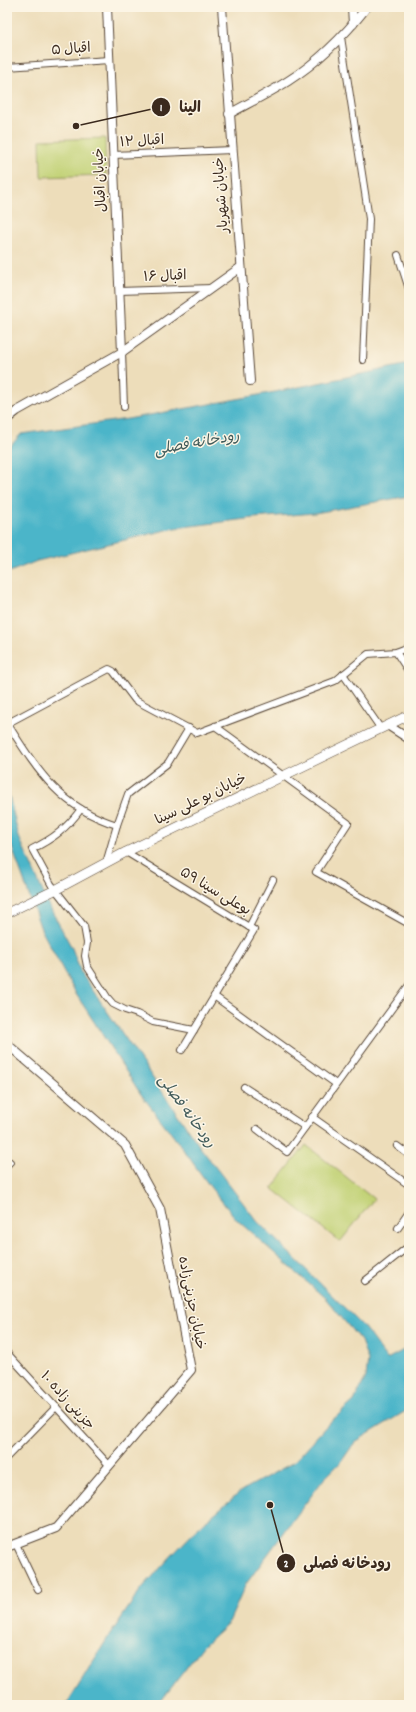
<svg xmlns="http://www.w3.org/2000/svg" width="416" height="1712" viewBox="0 0 416 1712" font-family="Dekko,'Playpen Sans Arabic',sans-serif">
<style>
.green{fill:#c1d174;stroke:#7e7e49}
.water{fill:#4bb5c9;stroke:#437074}
.lines{fill:none;stroke-linecap:round;stroke-linejoin:round}
.minor-casing{stroke:#564535;stroke-width:8}
.tertiary-casing{stroke:#564535;stroke-width:10}
.secondary-casing{stroke:#564535;stroke-width:10}
.minor{stroke:#fff;stroke-width:6}
.tertiary{stroke:#fff;stroke-width:8}
.secondary{stroke:#fff;stroke-width:9}
.labels{text-anchor:middle;dominant-baseline:central;stroke-width:3;stroke-linejoin:round;paint-order:stroke}
.street-label{font-size:14px;fill:#3b2a1e;stroke:#fcf5e5}
.water-label{font-size:15px;font-style:italic;fill:#415b5a;stroke:#fcf5e5}
.leader{fill:none;stroke:#3b2a1e;stroke-width:1.5}
.callout-dot{fill:#3b2a1e;stroke:#fcf5e5;stroke-width:1.5}
.mark-label{font-size:12px;text-anchor:middle;font-weight:bold;fill:#fff}
.callout-label{font-size:15px;text-anchor:middle;font-weight:bold;fill:#3b2a1e;stroke:#fcf5e5;stroke-width:3;stroke-linejoin:round;paint-order:stroke}
</style>
<rect width="100%" height="100%" fill="#fcf5e5"/>
<filter id="ink" filterUnits="userSpaceOnUse"><feTurbulence type="fractalNoise" baseFrequency=".025" numOctaves="2"/><feDisplacementMap in="SourceGraphic" scale="8" xChannelSelector="R" yChannelSelector="G"/><feConvolveMatrix kernelMatrix="1 2 1 2 8 2 1 2 1" color-interpolation-filters="sRGB"/></filter>
<filter id="wash" filterUnits="userSpaceOnUse"><feTurbulence type="fractalNoise" baseFrequency=".012" numOctaves="4" result="noise"/><feDisplacementMap in="SourceGraphic" scale="16" xChannelSelector="R" yChannelSelector="G"/><feGaussianBlur stdDeviation="0.9" result="paint"/><feColorMatrix in="noise" values="0 0 0 0 0 0 0 0 0 0 0 0 0 0 0 0 0 1.4 0 .05"/><feComposite in="paint" operator="in"/></filter>
<g filter="url(#wash)">
<rect width="100%" height="100%" fill="#edddba"/>
<g class="green">
<path d="M105,138l1,37 -65,2 -1,-37z"/>
<path d="M306,1145l68,54 -34,43 -68,-54z"/>
</g>
<g class="water">
<path d="M409,364v132l-94,17 -61,5 -79,10 -138,33 -30,12v-123l14,-16 107,-15 147,-27z"/>
<path d="M7,787l12,50 30,69 23,42 9,25 119,174 57,74 106,105 24,33 22,-12v62l-54,33 -14,20 -18,18 -15,20 -62,84 -17,38 -26,24 -45,59h-92l41,-66 34,-50 34,-37 28,-29 38,-32 53,-29 35,-39 25,-22 12,-24 2,-17 -7,-19 -35,-42 -89,-79 -26,-32 -34,-47 -37,-48 -64,-99 -35,-65 -31,-87 -3,-7z"/>
</g>
</g>
<g filter="url(#ink)">
<g class="lines">
<defs>
<g id="minor">
<path d="M341,37l28,182 -6,141"/>
<path d="M7,67l102,-7"/>
<path d="M113,155l119,-5"/>
<path d="M398,255l11,34"/>
<path d="M119,291l93,-3"/>
<path d="M122,352l2,55"/>
<path d="M396,652l13,20"/>
<path d="M343,674l38,55"/>
<path d="M215,726l133,97 -32,49 93,52"/>
<path d="M81,809c-14,19 -28,30 -49,40l19,35 33,42 3,17 -2,13 2,10 20,31 6,7 12,6 12,4 16,8 41,8"/>
<path d="M117,825c-56,-17 -78,-52 -108,-99l1,-4 99,-53 4,2 22,29 62,33 138,-52 33,-27 28,-2 13,-5"/>
<path d="M126,852l128,78 -72,120"/>
<path d="M106,863l11,-38 11,-31 40,-31 21,-35"/>
<path d="M249,927l24,-47"/>
<path d="M214,996l122,88"/>
<path d="M244,1087l61,40"/>
<path d="M312,1117l97,68"/>
<path d="M257,1129l30,23 122,-167"/>
<path d="M397,1146l12,9"/>
<path d="M7,1165l3,-3"/>
<path d="M398,1228l11,-16"/>
<path d="M365,1281l44,-35"/>
<path d="M7,1353l102,112"/>
<path d="M7,1457l49,-50"/>
<path d="M16,1544l22,46"/>
</g>
<g id="tertiary">
<path d="M107,7l15,345"/>
<path d="M222,7l28,374"/>
<path d="M352,7l1,17"/>
<path d="M229,114c20,-11 40,-21 59,-33 30,-19 57,-46 79,-74"/>
<path d="M7,419l10,-8 105,-59 119,-85"/>
<path d="M389,726l20,13"/>
<path d="M7,1044l118,101 35,64 31,161 -135,158 -49,19"/>
</g>
<path id="secondary" d="M7,913l50,-24 69,-37 283,-137"/>
</defs>
<use href="#minor" class="minor-casing"/>
<use href="#tertiary" class="tertiary-casing"/>
<use href="#secondary" class="secondary-casing"/>
<use href="#minor" class="minor"/>
<use href="#tertiary" class="tertiary"/>
<use href="#secondary" class="secondary"/>
</g>
</g>
<g class="labels">
<g class="street-label">
<text transform="translate(71 50) rotate(-4)">اقبال ۵</text>
<text transform="translate(142 142) rotate(-3)">اقبال ۱۲</text>
<text transform="translate(101 180) rotate(-93)">خیابان اقبال</text>
<text transform="translate(222 195) rotate(-94)">خیابان شهریار</text>
<text transform="translate(165 277) rotate(-2)">اقبال ۱۶</text>
<text transform="translate(201 800) rotate(-26)">خیابان بو علی سینا</text>
<text transform="translate(215 892) rotate(31)">بوعلی سینا ۵۹</text>
<text transform="translate(191 1303) rotate(79)">خیابان جزینی‌زاده</text>
<text transform="translate(67 1401) rotate(48)">جزینی زاده ۱۰</text>
</g>
<g class="water-label">
<text transform="translate(197 444) rotate(-10)">رودخانه فصلی</text>
<text transform="translate(186 1112) rotate(54)">رودخانه فصلی</text>
</g>
</g>
<path class="leader" d="M76 126L161 107M270 1505L286 1563"/>
<g class="callout-dot">
<circle cx="76" cy="126" r="4"/>
<circle cx="270" cy="1505" r="4"/>
<circle cx="161" cy="107" r="10"/>
<circle cx="286" cy="1563" r="10"/>
</g>
<g class="mark-label">
<text x="161" y="111">1</text>
<text x="286" y="1567">2</text>
</g>
<g class="callout-label">
<text x="190" y="112">الینا</text>
<text x="347" y="1568">رودخانه فصلی</text>
</g>
<rect width="416" height="1712" fill="none" stroke="#fcf5e5" stroke-width="24"/>
</svg>
